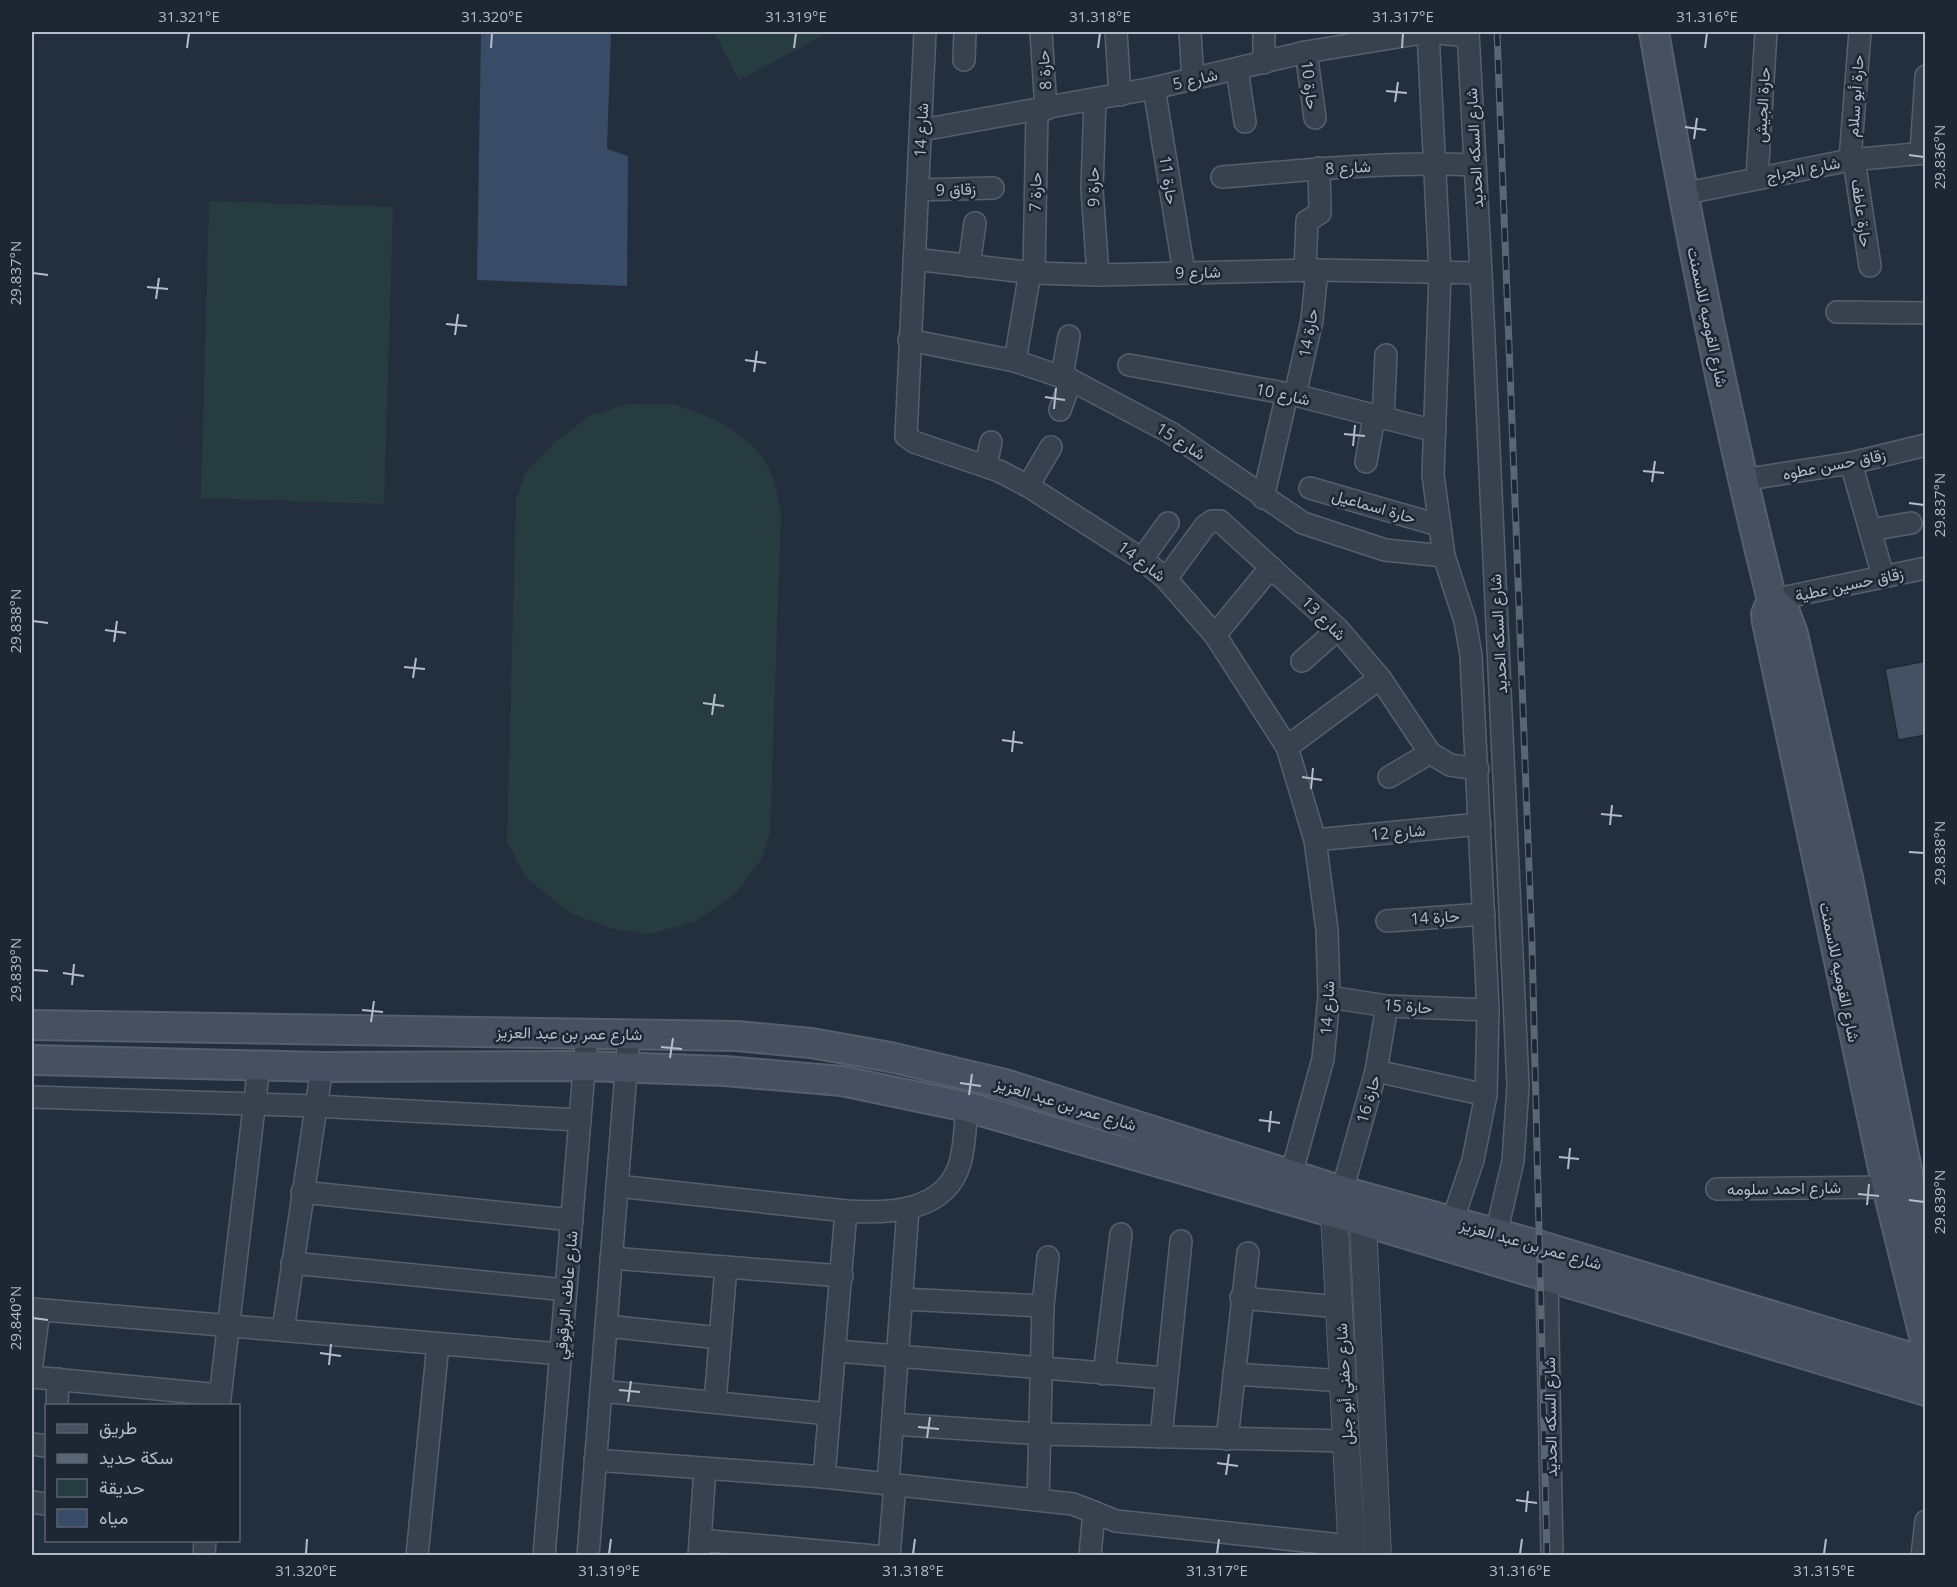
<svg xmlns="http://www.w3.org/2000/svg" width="1957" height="1587" viewBox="0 0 1957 1587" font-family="'Open Sans',Vazirmatn,sans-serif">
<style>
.green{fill:#263c3f}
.water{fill:#394c67}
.building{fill:#455162;stroke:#1f2835;stroke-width:1.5}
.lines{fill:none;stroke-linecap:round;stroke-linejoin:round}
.minor-casing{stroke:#565f6c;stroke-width:24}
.tertiary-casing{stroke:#565f6c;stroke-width:28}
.secondary-casing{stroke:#565f6c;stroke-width:32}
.minor{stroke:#38414e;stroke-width:21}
.tertiary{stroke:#38414e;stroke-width:26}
.secondary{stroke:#465061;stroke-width:28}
.rail-casing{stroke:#5a6575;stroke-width:7}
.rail{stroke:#1d2633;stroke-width:4.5;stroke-dasharray:14;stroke-linecap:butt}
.ticks{fill:none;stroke:#b4bcc9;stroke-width:2}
.labels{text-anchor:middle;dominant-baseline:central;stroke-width:5;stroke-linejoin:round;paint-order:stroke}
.street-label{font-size:16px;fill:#b4bcc9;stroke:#1d2633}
.neatline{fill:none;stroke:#b4bcc9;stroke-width:2}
.ticks-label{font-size:15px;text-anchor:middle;fill:#b4bcc9}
</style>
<rect width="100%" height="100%" fill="#242f3e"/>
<g class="green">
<path d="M714,32h111l1,2 -87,46z"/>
<path d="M209,201l184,6 -9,297 -183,-6z"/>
<path d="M670,403c39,12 86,31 102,73 4,11 6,24 9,36l-11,321 -9,27 -25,33 -40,28 -46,13 -37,-5 -41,-15 -46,-36 -19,-37 9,-342 10,-27 30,-31 35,-26 37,-11z"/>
</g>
<path class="water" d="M481,32h130l-4,117 21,7 -1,130 -150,-6z"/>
<path class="building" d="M1926,661v74l-28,5 -13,-71z"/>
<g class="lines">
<defs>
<g id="minor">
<path d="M925,32l-19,404 8,6 85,29 29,15 114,73 24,20 49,56 72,112 28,93 12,90 2,67 -6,62 -32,116"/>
<path d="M1041,32l5,77"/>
<path d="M1116,32l4,63"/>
<path d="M1190,32l3,48"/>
<path d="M1264,32v31"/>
<path d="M1428,32l12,241 -7,202 11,81 21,65 6,34 17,355 -2,85 -13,65 -21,62"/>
<path d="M1468,32l13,241 37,813 -5,75 -17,73"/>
<path d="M1306,52l9,66"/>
<path d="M964,60l1,-28"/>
<path d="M1237,69l8,53"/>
<path d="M1154,88l30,184"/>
<path d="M1095,99l-3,90 6,86"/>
<path d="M922,130l232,-42 152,-36 122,-20 40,4"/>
<path d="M1921,153l5,-77"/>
<path d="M1850,160l10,-128"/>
<path d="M1854,160l16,106"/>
<path d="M1222,177c84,-7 169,-16 253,-12"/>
<path d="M1757,178l9,-146"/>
<path d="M918,190l75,-2"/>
<path d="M1682,194l168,-34 76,-7"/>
<path d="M914,259l120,14 64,2 219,-5 164,3"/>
<path d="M969,266l6,-43"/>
<path d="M1305,271l2,-50 13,-8 -1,-45"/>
<path d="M1034,273l3,-162"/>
<path d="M1837,312l89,1"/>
<path d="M909,340l106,21 56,19 100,53 132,90 82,27 59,6"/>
<path d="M1015,361l15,-89"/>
<path d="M1129,365l166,30 140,36"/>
<path d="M1062,376l7,-40"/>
<path d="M1295,395l17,-75 5,-50"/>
<path d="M1060,410l11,-30"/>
<path d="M1383,419l3,-64"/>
<path d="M1366,462l8,-45"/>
<path d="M1851,463l32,113"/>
<path d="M986,465l5,-23"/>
<path d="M1742,480l109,-17 75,-18"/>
<path d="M1028,486l23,-39"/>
<path d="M1310,488l128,37"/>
<path d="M1263,498l24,-104"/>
<path d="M1870,530l41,-7"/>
<path d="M1142,559l26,-36"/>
<path d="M1166,579l39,-53 7,-5h8l118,108 42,49 50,75 20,12 28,4"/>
<path d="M1772,600l154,-32"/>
<path d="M1215,635l56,-68"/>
<path d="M1302,661l36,-32"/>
<path d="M1287,747l93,-69"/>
<path d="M1389,777l41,-24"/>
<path d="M1315,840l165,-16"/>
<path d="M1387,921l97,-7"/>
<path d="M1329,997l58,9 101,4"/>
<path d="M1376,1071l110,24"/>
<path d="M32,1097l283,9 265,14"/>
<path d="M617,1186l229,25c43,3 100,1 114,-48 5,-17 5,-38 7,-56"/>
<path d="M1717,1189l170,-2 14,3"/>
<path d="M1342,1191l34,-120 11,-65"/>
<path d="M302,1192l270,28"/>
<path d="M611,1258l231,18"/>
<path d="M292,1263l274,27"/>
<path d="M1547,1278l5,278"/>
<path d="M1241,1298l98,9"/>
<path d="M902,1299l141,7"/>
<path d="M32,1309l529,45"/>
<path d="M606,1326l114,12"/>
<path d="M283,1330l39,-263"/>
<path d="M836,1351l330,27"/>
<path d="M32,1364l7,-54"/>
<path d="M1104,1374l17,-140"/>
<path d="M1234,1374l110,7"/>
<path d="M32,1377l188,18"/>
<path d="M601,1391l228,23"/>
<path d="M715,1402l11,-135"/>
<path d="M57,1406l1,-27"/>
<path d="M219,1406l40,-341"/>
<path d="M893,1424l148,10 306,7"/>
<path d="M1161,1437l20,-196"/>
<path d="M1227,1439l21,-186"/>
<path d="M32,1444l14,2"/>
<path d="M595,1460l229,17 249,27 43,17 236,25"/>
<path d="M824,1477l22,-266"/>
<path d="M888,1484l20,-275"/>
<path d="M1038,1500l5,-194 5,-49"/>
<path d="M32,1502l14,2"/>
<path d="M700,1540l175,16"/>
<path d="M204,1556l1,-16"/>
<path d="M417,1556l21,-212"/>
<path d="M544,1556l43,-522"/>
<path d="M588,1556l41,-522"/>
<path d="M699,1556l6,-87"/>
<path d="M889,1556l6,-71"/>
<path d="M1090,1556l4,-44"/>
<path d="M1922,1556l4,-35"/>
</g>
<g id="tertiary">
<path d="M1334,1213l18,343"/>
<path d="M1363,1221l15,335"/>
</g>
<g id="secondary">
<path d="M1654,32c33,190 71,380 118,568l13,12 8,22 55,244 78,386"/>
<path d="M1772,600l-6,14 1,8 120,565 39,157"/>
<path d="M32,1025l705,11 74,7 79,14 115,27 337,107 199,55 385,116"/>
<path d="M32,1060l290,7 263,-1 140,5 117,10 125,26 396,114 563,170"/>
</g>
</defs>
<use href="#minor" class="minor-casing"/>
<use href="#tertiary" class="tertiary-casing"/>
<use href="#secondary" class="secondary-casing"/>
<use href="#minor" class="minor"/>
<use href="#tertiary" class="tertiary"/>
<use href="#secondary" class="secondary"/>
<defs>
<path id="rail" d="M1497,32l35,912 15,612"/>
</defs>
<use href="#rail" class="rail-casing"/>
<use href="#rail" class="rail"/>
</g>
<path class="ticks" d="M187,48l2,-15M491,48l1,-15M794,48l2,-15M1098,48l2,-15M1402,48l1,-15M1705,48l2,-15M1386,91l21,2M1395,102l3,-20M1685,127l21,3M1694,139l3,-21M1909,155l15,2M33,273l15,2M147,287l21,2M156,299l3,-21M446,324l21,2M455,335l3,-21M745,360l21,3M754,372l3,-21M1045,397l20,3M1054,409l2,-21M1344,434l21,2M1353,446l2,-21M1643,471l21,2M1652,482l3,-21M1909,503l15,2M33,621l15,2M105,630l21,3M114,642l3,-21M404,667l21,2M413,678l3,-20M703,703l21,3M712,715l3,-21M1002,740l21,3M1012,752l2,-21M1302,777l20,3M1311,789l2,-21M1601,814l21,2M1610,825l2,-20M1909,852l15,1M33,970l15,1M63,973l21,3M72,985l2,-21M362,1010l21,2M371,1022l3,-21M661,1047l21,2M670,1058l3,-20M960,1083l21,3M969,1095l3,-21M1259,1120l21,3M1269,1132l2,-21M1559,1157l20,2M1568,1169l2,-21M1858,1194l21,2M1909,1200l15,2M1867,1205l2,-21M33,1318l15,2M320,1353l21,3M329,1365l2,-21M619,1390l21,2M628,1402l3,-21M918,1427l21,2M927,1438l3,-21M1217,1463l21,3M1226,1475l3,-21M1516,1500l21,3M1526,1512l2,-21M306,1554l1,-15M609,1554l2,-15M913,1554l2,-15M1217,1554l2,-15M1520,1554l2,-15M1824,1554l2,-15"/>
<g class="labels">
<g class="street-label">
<text transform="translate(1044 70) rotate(-94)">حارة 8</text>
<text transform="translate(1195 79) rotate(-13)">شارع 5</text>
<text transform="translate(1310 85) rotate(83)">حارة 10</text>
<text transform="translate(1855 96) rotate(-86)">حارة أبو سلام</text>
<text transform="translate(1762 105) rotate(-87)">حارة الجيش</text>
<text transform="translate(921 130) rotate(-87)">شارع 14</text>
<text transform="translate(1474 148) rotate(-93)">شارع السكه الحديد</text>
<text transform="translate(1348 167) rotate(-3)">شارع 8</text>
<text transform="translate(1803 169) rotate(-11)">شارع الجراج</text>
<text transform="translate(1169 180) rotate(81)">حارة 11</text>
<text transform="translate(1093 187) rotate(-91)">حارة 9</text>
<text transform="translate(956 189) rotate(-2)">زقاق 9</text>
<text transform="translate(1035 192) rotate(-89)">حارة 7</text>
<text transform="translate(1862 213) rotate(82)">حارة عاطف</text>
<text transform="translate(1198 272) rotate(-1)">شارع 9</text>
<text transform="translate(1708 317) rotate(78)">شارع القوميه للاسمنت</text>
<text transform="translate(1308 333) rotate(-80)">حارة 14</text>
<text transform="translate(1283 394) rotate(12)">شارع 10</text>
<text transform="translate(1181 441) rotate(32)">شارع 15</text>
<text transform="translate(1834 464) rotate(-11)">زقاق حسن عطوه</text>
<text transform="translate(1374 506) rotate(16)">حارة اسماعيل</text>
<text transform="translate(1142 561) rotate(37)">شارع 14</text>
<text transform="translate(1849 584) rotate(-12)">زقاق حسين عطية</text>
<text transform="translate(1324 618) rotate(45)">شارع 13</text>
<text transform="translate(1498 634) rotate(-93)">شارع السكه الحديد</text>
<text transform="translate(1398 832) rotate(-5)">شارع 12</text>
<text transform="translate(1435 917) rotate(-4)">حارة 14</text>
<text transform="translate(1840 972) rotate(78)">شارع القوميه للاسمنت</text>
<text transform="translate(1408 1006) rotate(4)">حارة 15</text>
<text transform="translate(1327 1008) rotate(-87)">شارع 14</text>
<text transform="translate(569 1033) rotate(1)">شارع عمر بن عبد العزيز</text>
<text transform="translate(1368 1099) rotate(-74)">حارة 16</text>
<text transform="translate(1066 1104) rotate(17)">شارع عمر بن عبد العزيز</text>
<text transform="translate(1784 1188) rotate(-1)">شارع احمد سلومه</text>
<text transform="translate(1531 1244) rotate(16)">شارع عمر بن عبد العزيز</text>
<text transform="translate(566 1295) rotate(-85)">شارع عاطف البرقوقي</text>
<text transform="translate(1344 1384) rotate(-93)">شارع حفني أبو جبل</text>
<text transform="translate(1550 1417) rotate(-91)">شارع السكه الحديد</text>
</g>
</g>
<rect width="1957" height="1587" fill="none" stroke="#1d2633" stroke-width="66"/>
<rect x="45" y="1404" width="195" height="138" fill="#1d2633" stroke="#59626f" stroke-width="1.5"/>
<rect x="57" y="1424" width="30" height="9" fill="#465061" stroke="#59626f" stroke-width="1.5"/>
<text x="99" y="1434" font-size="18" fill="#b4bcc9">طريق</text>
<rect x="57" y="1454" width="30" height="9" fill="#5a6575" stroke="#59626f" stroke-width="1.5"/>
<text x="99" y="1464" font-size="18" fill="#b4bcc9">سكة حديد</text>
<rect x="57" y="1479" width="30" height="18" fill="#263c3f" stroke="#59626f" stroke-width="1.5"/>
<text x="99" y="1494" font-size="18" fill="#b4bcc9">حديقة</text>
<rect x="57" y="1509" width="30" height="18" fill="#394c67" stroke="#59626f" stroke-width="1.5"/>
<text x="99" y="1524" font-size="18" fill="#b4bcc9">مياه</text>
<rect x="33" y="33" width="1891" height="1521" class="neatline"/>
<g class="ticks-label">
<text x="189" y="22">31.321°E</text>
<text x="492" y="22">31.320°E</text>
<text x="796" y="22">31.319°E</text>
<text x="1100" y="22">31.318°E</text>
<text x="1403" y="22">31.317°E</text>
<text x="1707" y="22">31.316°E</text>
<text transform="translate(1940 157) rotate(-90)" y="5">29.836°N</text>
<text transform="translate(16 273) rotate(-90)" y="5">29.837°N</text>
<text transform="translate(1940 505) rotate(-90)" y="5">29.837°N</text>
<text transform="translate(16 621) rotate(-90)" y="5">29.838°N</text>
<text transform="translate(1940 853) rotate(-90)" y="5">29.838°N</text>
<text transform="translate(16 970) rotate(-90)" y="5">29.839°N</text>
<text transform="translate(1940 1202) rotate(-90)" y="5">29.839°N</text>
<text transform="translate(16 1318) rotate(-90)" y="5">29.840°N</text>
<text x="306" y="1576">31.320°E</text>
<text x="609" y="1576">31.319°E</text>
<text x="913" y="1576">31.318°E</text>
<text x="1217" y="1576">31.317°E</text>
<text x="1520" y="1576">31.316°E</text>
<text x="1824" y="1576">31.315°E</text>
</g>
</svg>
